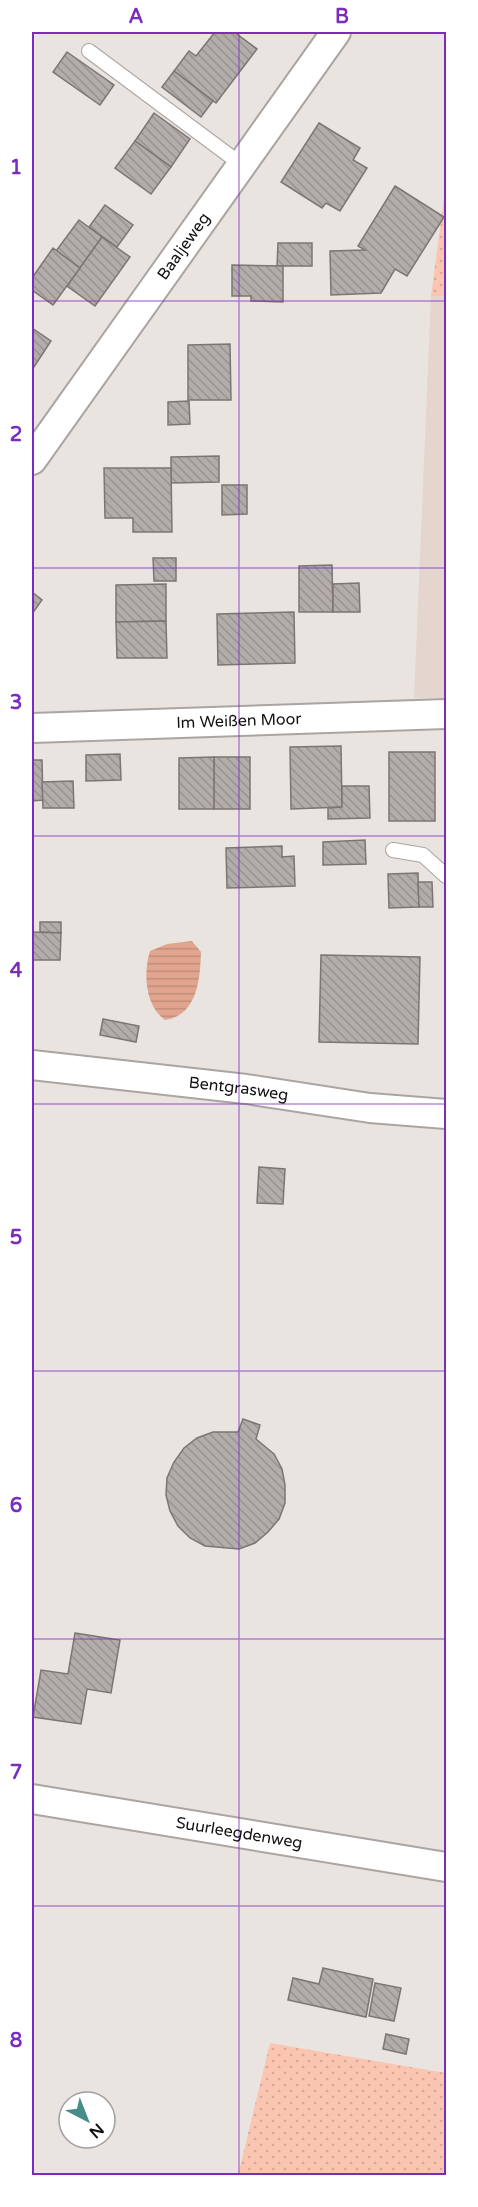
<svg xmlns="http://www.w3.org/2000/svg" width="478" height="2207" viewBox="0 0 478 2207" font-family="'Varela Round',sans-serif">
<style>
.built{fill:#e4d5cf}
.grass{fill:url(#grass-dots)}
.water{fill:url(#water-rules)}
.building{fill:url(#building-back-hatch);stroke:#7c7673;stroke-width:1.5}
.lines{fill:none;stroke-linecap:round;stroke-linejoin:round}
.service-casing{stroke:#aba5a2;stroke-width:16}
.minor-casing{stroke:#aba5a2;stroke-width:32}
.service{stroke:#fff;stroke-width:14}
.minor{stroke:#fff;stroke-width:28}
.grid{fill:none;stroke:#7b2cbf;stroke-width:1.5;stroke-opacity:0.55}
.labels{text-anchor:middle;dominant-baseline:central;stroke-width:4.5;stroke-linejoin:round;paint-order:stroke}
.street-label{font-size:16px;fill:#13100f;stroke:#fff}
.neatline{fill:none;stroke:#7b2cbf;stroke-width:2}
.grid-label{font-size:20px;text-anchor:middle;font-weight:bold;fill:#7b2cbf}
</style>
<defs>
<pattern id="grass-dots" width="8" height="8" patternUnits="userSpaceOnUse" patternTransform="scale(1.5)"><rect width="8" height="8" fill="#fac6b2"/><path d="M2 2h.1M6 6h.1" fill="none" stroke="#d5a998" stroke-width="1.8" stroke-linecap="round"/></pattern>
<pattern id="water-rules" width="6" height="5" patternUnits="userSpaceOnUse" patternTransform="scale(1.5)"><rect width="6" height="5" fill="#e1a58f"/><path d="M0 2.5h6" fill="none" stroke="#c08d7a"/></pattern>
<pattern id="building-back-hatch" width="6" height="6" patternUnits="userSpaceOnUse" patternTransform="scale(1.5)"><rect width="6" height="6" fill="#b2acaa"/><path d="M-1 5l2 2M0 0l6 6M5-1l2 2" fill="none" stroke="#989391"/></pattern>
</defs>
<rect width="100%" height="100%" fill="#eae4e1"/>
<path class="built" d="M431,296h15v402h-32z"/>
<g class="grass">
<path d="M446,183v113h-15z"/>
<path d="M270,2043l176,30v102h-208z"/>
</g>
<path class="water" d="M192,941l9,11c-1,26 -3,63 -36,68 -20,-14 -22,-47 -15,-69l17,-7z"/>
<g class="building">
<path d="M215,32h19l23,17 -41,54 -42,-32 15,-20 7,5z"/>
<path d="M67,52l47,33 -14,20 -47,-33z"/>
<path d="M174,71l39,30 -12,16 -39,-30z"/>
<path d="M154,113l36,26 -19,28 -36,-26z"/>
<path d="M319,123l41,25 -7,12 14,8 -27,43 -14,-8 -4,5 -41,-26z"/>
<path d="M135,141l36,26 -20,27 -36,-26z"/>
<path d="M395,186l49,31 -37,59 -12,-7 -14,24 -50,2 -1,-44 35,-1 -7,-4z"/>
<path d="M105,205l28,20 -16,22 -28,-20z"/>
<path d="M79,220l23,17 -22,31 -24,-17z"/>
<path d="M102,237l28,20 -35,49 -28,-20z"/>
<path d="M278,243h34v23h-35z"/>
<path d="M53,248l27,20 -27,37 -21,-15v-12z"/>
<path d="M232,265l51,1v36l-32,-1v-5h-19z"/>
<path d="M32,328l19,13 -19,29z"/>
<path d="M230,344l1,56h-43v-55z"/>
<path d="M189,401l1,23 -22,1v-23z"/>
<path d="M219,456v26l-48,1v-26z"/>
<path d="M104,468h67l1,64h-39v-14h-28z"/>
<path d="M222,485h25v29l-25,1z"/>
<path d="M153,558h23v23h-22z"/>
<path d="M332,565l1,47h-34v-46z"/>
<path d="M359,583l1,29h-27v-28z"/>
<path d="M166,584v37l-50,1v-37z"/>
<path d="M32,592l10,8 -10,14z"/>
<path d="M294,612l1,51 -77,2 -1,-51z"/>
<path d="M166,621l1,37h-50l-1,-36z"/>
<path d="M341,746l1,61 -51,2 -1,-62z"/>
<rect x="389" y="752" width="46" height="69"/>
<path d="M120,754l1,26 -35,1v-26z"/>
<rect x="214" y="757" width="36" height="52"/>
<path d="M214,757v52h-35v-51z"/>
<path d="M32,760h10l1,40 -11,1z"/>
<path d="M73,781l1,27h-31l-1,-26z"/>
<path d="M342,786h27l1,32 -42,1v-11l14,-1z"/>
<path d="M365,840l1,24 -43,1v-23z"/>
<path d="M282,846v11l12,-1 1,30 -68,2 -1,-40z"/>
<path d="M418,873l1,34 -30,1 -1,-34z"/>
<path d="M418,882h14l1,25h-14z"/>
<path d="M40,922h21v11l-21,-1z"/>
<path d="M32,932l29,1 -1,27h-28z"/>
<path d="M321,955l99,2 -2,87 -99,-2z"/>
<path d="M103,1019l36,7 -3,16 -36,-7z"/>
<path d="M259,1167l26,2 -2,35 -26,-1z"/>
<path d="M243,1419l17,6 -4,14 18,15 8,15 3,16v18l-6,16 -11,13 -13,11 -16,6 -34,-3 -15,-8 -12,-12 -8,-15 -4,-16 1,-17 7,-16 10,-14 13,-10 16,-6h25z"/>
<path d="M75,1633l45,7 -9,53 -24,-4 -6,35 -48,-7 8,-47 27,4z"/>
<path d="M323,1968l50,11 -7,38 -78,-17 5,-22 26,6z"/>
<path d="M375,1983l26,5 -7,33 -25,-5z"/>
<path d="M386,2034l23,5 -3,15 -23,-5z"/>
</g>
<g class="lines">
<defs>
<g id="service">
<path d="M89,51l153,114"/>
<path d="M393,850l30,5 23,21"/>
</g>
<g id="minor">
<path id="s1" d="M32,460l304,-428"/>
<path id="s2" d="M32,728l414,-14"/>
<path id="s3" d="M32,1065l214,24 124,19 76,6"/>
<path id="s4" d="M32,1799l414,68"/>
</g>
</defs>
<use href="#service" class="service-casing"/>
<use href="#minor" class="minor-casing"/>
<use href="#service" class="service"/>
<use href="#minor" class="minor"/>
</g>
<path class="grid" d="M239,32v2144M32,301h414M32,568h414M32,836h414M32,1104h414M32,1371h414M32,1639h414M32,1906h414"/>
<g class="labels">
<g class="street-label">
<text stroke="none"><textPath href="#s1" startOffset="262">Baaljeweg</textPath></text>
<text stroke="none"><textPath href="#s2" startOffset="207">Im Weißen Moor</textPath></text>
<text stroke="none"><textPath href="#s3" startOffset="208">Bentgrasweg</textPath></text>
<text stroke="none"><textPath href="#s4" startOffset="210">Suurleegdenweg</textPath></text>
</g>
</g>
<rect width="478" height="2207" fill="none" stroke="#ffffff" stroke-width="66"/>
<g transform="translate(87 2120) rotate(138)"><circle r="28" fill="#ffffff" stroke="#a19f9f" stroke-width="1.5"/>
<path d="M0-4.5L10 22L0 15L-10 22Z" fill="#468d8a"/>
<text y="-9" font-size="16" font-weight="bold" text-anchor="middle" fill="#13100f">N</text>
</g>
<rect x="33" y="33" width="412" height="2141" class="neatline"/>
<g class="grid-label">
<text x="136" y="23">A</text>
<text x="342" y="23">B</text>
<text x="16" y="174">1</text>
<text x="16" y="441">2</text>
<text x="16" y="709">3</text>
<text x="16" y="977">4</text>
<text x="16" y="1244">5</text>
<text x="16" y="1512">6</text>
<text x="16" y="1779">7</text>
<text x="16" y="2047">8</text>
</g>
</svg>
